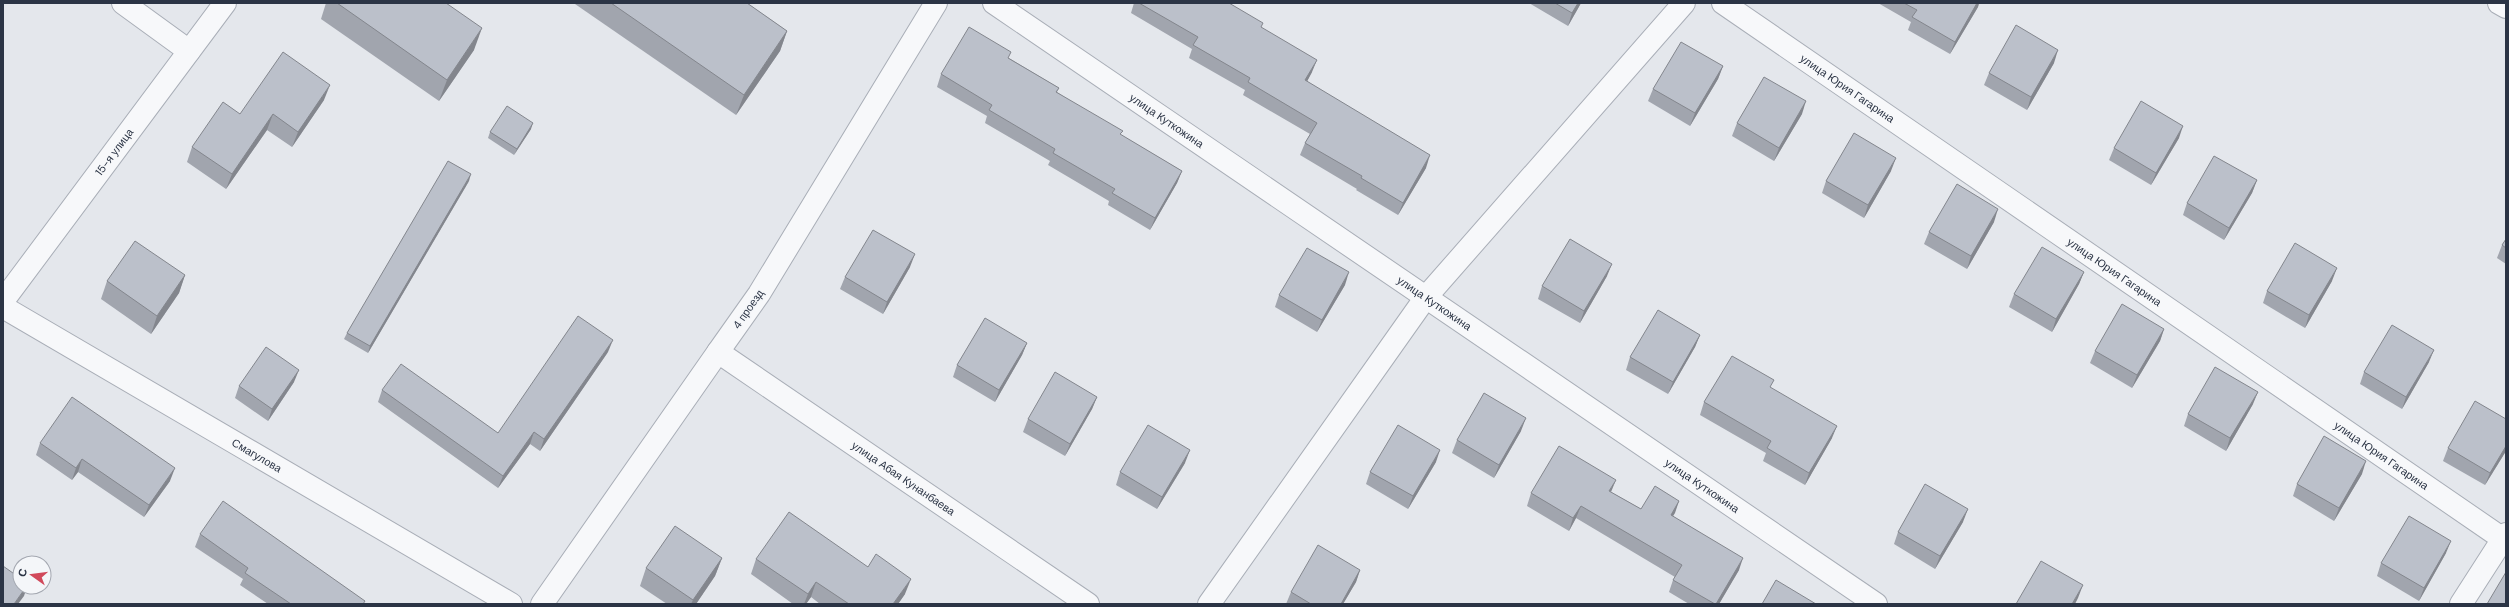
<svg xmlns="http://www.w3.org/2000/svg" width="2509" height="607" viewBox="0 0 2509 607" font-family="'DM Sans',sans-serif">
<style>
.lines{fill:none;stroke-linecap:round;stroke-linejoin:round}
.minor-casing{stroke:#a9aeb7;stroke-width:24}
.tertiary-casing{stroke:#a9aeb7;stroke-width:24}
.minor{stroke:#f7f8fa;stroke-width:22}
.tertiary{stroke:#f7f8fa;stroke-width:22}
.wall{fill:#a1a5ae}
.shaded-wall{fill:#83868d}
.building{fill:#bbc0ca;stroke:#83868d}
.labels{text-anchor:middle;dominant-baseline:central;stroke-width:3;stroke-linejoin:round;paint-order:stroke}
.street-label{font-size:11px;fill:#2b3445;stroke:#f4f6f9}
</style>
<rect width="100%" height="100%" fill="#e4e7ec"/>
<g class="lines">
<defs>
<g id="minor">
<path d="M123,3l66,48"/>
<path id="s1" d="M994,3l882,601"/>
<path id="s2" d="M1723,3l783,538"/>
<path d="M2499,3l7,4"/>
<path id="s3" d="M3,301l222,-298"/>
<path id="s4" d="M3,307l508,297"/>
<path d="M542,604l176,-252"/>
<path d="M1209,604l217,-307 258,-294"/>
<path d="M2461,604l45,-70"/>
</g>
<g id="tertiary">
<path id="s5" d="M936,3l-177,291 -41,58 370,252"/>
</g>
</defs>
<use href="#minor" class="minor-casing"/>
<use href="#tertiary" class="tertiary-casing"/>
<use href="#minor" class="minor"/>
<use href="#tertiary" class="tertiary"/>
</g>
<g class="wall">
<path d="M326,3h120l28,47 -35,51 -118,-82z"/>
<path d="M575,3h172l40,28 -7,20 -44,64 -161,-111z"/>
<path d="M1134,3h95l32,24 51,45 -5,9 119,87 -28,47 -42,-25 1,-1 -57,-34 5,-12 5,-9 -67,-39 2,-5 -56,-32 3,-9 -61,-36z"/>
<path d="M1529,3h52l-13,23z"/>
<path d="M1878,3h101l-1,4 -28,47 -42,-24 3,-8z"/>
<path d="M1009,58l50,30 -2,4 64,43 61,36 -5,12 -27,47 -42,-25 1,-4 -61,-36 2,-4 -65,-38 2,-7 -50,-29 4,-13z"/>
<path d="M2054,63l-27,47 -43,-25 5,-12z"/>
<path d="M1723,66l-5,13 -28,47 -42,-25 5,-12z"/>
<path d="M324,100l-32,47 -25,-17 -41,59 -39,-27 5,-15 48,-33z"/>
<path d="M1802,114l-28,47 -42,-25 5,-13z"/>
<path d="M531,129l-17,26 -26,-17 2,-6z"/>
<path d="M2179,138l-28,47 -42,-25 5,-12z"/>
<path d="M1891,171l-27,47 -42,-25 4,-12z"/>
<path d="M2257,180l-5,13 -28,47 -41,-25 4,-12z"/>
<path d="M469,181l-101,172 -24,-14 3,-6z"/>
<path d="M1994,222l-27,47 -43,-25 5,-12z"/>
<path d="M2506,239v25l-9,-6 5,-13z"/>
<path d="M910,267l-27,47 -43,-25 5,-12z"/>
<path d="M2084,272l-5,12 -27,48 -43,-25 5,-13z"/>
<path d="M185,275l-6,18 -28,41 -50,-35 6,-18z"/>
<path d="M1607,276l-27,47 -42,-24 4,-13z"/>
<path d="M2332,281l-27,47 -42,-25 4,-12z"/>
<path d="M1345,285l-28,47 -42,-25 4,-12z"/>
<path d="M2164,329l-4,12 -28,47 -42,-25 5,-12z"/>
<path d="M1700,335l-5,12 -27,47 -42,-24 4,-13z"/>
<path d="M1027,343l-5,12 -27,47 -42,-25 4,-12z"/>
<path d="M608,352l-68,99 -10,-7 -32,44 -120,-86 4,-12 116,43z"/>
<path d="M2429,362l-27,47 -42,-25 4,-12z"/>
<path d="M294,382l-26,39 -33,-23 4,-12z"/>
<path d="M1771,388l61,50 -27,47 -42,-24 3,-8 -66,-38 4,-13z"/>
<path d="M1097,397l-5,12 -27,47 -42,-24 5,-13z"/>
<path d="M2253,404l-27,47 -42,-25 4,-12z"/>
<path d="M2506,419v32l-21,34 -42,-24 5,-13z"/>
<path d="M1521,431l-27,47 -42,-25 5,-13z"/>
<path d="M40,443l130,38 -26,36 -66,-45 -6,8 -36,-25z"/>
<path d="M1436,462l-28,47 -42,-25 4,-12z"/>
<path d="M1185,463l-28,46 -41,-24 4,-13z"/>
<path d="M2362,474l-28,47 -41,-25 4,-12z"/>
<path d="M1611,492l30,17 38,-8 -6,15 66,54 -20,34h-30l-20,-12 4,-12 2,-3 -99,-59 -7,13 -42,-25 4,-13z"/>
<path d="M1963,522l-28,47 -41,-25 4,-12z"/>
<path d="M200,534l164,70h-96l-28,-19 3,-6 -48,-32z"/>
<path d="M2446,553l-27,48 -42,-25 4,-13z"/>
<path d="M722,558l-7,18 -19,28h-29l-27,-18 6,-18z"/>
<path d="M756,559l149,35 -7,10h-78l-9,-7 -5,7h-13l-42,-30z"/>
<path d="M1360,570l-4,12 -13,22h-57l5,-12z"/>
</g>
<g class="shaded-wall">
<path d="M1578,3h3l-13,23 4,-13z"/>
<path d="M1977,3h2l-1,4 -28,47 5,-12z"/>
<path d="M482,28l-8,22 -35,51 8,-21z"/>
<path d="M787,31l-7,20 -44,64 8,-20z"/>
<path d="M2058,50l-4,13 -27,47 4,-13z"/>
<path d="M1317,60l-5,12 -11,21 4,-13z"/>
<path d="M1723,66l-5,13 -28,47 5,-13z"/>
<path d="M330,85l-6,15 -32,47 6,-15z"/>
<path d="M1806,101l-4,13 -28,47 5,-13z"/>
<path d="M273,114l-6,16 -41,59 6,-15z"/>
<path d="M533,123l-2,6 -17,26 3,-6z"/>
<path d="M2183,126l-4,12 -28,47 5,-12z"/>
<path d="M1430,155l-4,13 -28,47 5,-12z"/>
<path d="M1896,158l-5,13 -27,47 4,-13z"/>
<path d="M1182,171l-5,12 -27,47 5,-12z"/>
<path d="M471,174l-2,7 -101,172 2,-7z"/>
<path d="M2257,180l-5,13 -28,47 5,-12z"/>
<path d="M1998,209l-4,13 -27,47 4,-13z"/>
<path d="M915,254l-5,13 -27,47 4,-12z"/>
<path d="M1612,264l-5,12 -27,47 4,-12z"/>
<path d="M2337,268l-5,13 -27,47 4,-13z"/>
<path d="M1349,272l-4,13 -28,47 5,-12z"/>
<path d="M2084,272l-5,12 -27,48 4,-13z"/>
<path d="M185,275l-6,18 -28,41 6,-18z"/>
<path d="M2164,329l-4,12 -28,47 5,-13z"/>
<path d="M1700,335l-5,12 -27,47 5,-12z"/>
<path d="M613,340l-5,12 -68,99 4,-12z"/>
<path d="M1027,343l-5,12 -27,47 4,-12z"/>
<path d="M2434,350l-5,12 -27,47 4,-12z"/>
<path d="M299,370l-5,12 -26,39 4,-12z"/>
<path d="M2258,392l-5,12 -27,47 4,-13z"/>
<path d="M1097,397l-5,12 -27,47 5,-12z"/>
<path d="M1526,418l-5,13 -27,47 5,-13z"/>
<path d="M1837,426l-5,12 -27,47 4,-12z"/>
<path d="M534,432l-4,12 -32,44 5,-12z"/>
<path d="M2506,446v5l-21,34 5,-12z"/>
<path d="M1190,450l-5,13 -28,46 5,-12z"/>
<path d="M1440,450l-4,12 -28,47 5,-13z"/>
<path d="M82,459l-4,13 -6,8 4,-12z"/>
<path d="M2366,461l-4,13 -28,47 5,-13z"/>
<path d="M175,468l-5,13 -26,36 5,-12z"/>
<path d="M1616,480l-5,12 -2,-1z"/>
<path d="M1679,501l-4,12 -9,14 5,-12z"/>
<path d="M1581,506l-5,12 -7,13 4,-13z"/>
<path d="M1968,509l-5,13 -28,47 5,-13z"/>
<path d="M2451,541l-5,12 -27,48 5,-13z"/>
<path d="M722,558l-7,18 -19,28h-5l2,-4z"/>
<path d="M1743,558l-4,12 -20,34h-3z"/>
<path d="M1360,570l-4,12 -13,22h-2z"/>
<path d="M911,579l-6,15 -7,10h-5z"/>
<path d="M816,582l-5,15 -5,7h-2l4,-10z"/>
<path d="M2083,585l-5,13 -3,6h-3z"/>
<path d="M26,587h1l-3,9 -6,8h-4z"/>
</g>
<g class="building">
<path d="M337,3h109l36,25 -35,52z"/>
<path d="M611,3h136l40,28 -43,64z"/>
<path d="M1139,3h90l34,20 -2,4 56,33 -12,20 125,75 -27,48 -42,-25 1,-2 -57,-33 12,-20 -69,-41 2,-4 -57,-33 5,-8z"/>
<path d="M1555,3h23l-6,10z"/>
<path d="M1904,3h73l-22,39 -43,-25 5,-7z"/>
<path d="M2016,25l42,25 -27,47 -42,-24z"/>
<path d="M969,27l42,25 -3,6 51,30 -3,4 67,39 -3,3 62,37 -27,47 -43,-25 3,-4 -62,-36 2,-4 -66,-39 3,-5 -51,-31z"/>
<path d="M1681,42l42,24 -28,47 -42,-24z"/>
<path d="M283,52l47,33 -32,47 -25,-18 -41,60 -40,-27 31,-45 17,12z"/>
<path d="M1764,77l42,24 -27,47 -42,-25z"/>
<path d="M2141,101l42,25 -27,47 -42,-25z"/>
<path d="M507,106l26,17 -16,26 -27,-17z"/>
<path d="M1854,133l42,25 -28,47 -42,-24z"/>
<path d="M2214,156l43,24 -28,48 -42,-25z"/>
<path d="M448,161l23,13 -101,172 -23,-13z"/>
<path d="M1957,184l41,25 -27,47 -42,-24z"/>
<path d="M873,230l42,24 -28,48 -42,-25z"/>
<path d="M1570,239l42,25 -28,47 -42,-25z"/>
<path d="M2506,239v9l-4,-3z"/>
<path d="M135,241l50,34 -28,41 -50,-35z"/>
<path d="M2295,243l42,25 -28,47 -42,-24z"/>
<path d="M2042,247l42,25 -28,47 -42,-25z"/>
<path d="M1307,248l42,24 -27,48 -43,-25z"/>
<path d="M2122,304l42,25 -27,46 -42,-24z"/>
<path d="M1658,310l42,25 -27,47 -43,-25z"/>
<path d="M578,316l35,24 -69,99 -10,-7 -31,44 -121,-86 19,-26 97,69z"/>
<path d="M985,318l42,25 -28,47 -42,-25z"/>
<path d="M2392,325l42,25 -28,47 -42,-25z"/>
<path d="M266,347l33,23 -27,39 -33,-23z"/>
<path d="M1732,356l42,24 -4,7 67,39 -28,47 -42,-25 4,-7 -67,-39z"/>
<path d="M2215,367l43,25 -28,46 -42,-24z"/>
<path d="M1055,372l42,25 -27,47 -42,-25z"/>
<path d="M1484,393l42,25 -27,47 -42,-25z"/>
<path d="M72,397l103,71 -26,37 -67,-46 -6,9 -36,-25z"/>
<path d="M2475,401l31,18v27l-16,27 -42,-25z"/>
<path d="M1148,425l42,25 -28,47 -42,-25z"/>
<path d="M1398,425l42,25 -27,46 -43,-24z"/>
<path d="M2324,436l42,25 -27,47 -42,-24z"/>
<path d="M1559,446l57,34 -7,11 32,18 14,-23 24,15 -8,14 72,43 -27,46h-1l-42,-24 9,-15 -101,-59 -8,12 -42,-25z"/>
<path d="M1925,484l43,25 -28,47 -42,-24z"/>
<path d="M223,501l142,100 -2,3h-72l-46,-31 3,-5 -48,-34z"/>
<path d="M789,512l79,55 8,-13 35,25 -18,25h-44l-33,-22 -8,12 -52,-35z"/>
<path d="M2409,516l42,25 -27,47 -43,-25z"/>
<path d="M675,526l47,32 -29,42 -47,-32z"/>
<path d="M1318,545l42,25 -19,34h-30l-20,-12z"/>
<path d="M2041,561l42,24 -11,19h-56z"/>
<path d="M3,566l17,12v9h6l-12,17h-11z"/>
<path d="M2506,572v32h-19z"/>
<path d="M1776,580l40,24h-54z"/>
</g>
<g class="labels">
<g class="street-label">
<text stroke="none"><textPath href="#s2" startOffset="151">улица Юрия Гагарина</textPath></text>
<text stroke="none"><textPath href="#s1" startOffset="209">улица Куткожина</textPath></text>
<text stroke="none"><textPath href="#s3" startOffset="186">15-я улица</textPath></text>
<text stroke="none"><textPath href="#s2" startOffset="475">улица Юрия Гагарина</textPath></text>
<text stroke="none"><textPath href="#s1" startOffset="533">улица Куткожина</textPath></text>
<text transform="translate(748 309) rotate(-55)">4 проезд</text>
<text stroke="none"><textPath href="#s4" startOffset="294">Смагулова</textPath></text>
<text stroke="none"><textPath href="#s2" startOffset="799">улица Юрия Гагарина</textPath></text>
<text stroke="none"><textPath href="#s5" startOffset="636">улица Абая Кунанбаева</textPath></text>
<text stroke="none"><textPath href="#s1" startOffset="857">улица Куткожина</textPath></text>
</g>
</g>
<rect width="2509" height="607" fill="none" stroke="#2b3445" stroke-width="8"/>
<g transform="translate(32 575) rotate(284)"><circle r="19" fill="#f4f6f9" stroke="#a4a8b1"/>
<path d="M0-3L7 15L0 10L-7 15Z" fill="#d1495b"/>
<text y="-6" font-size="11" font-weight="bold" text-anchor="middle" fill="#2b3445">С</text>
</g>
</svg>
